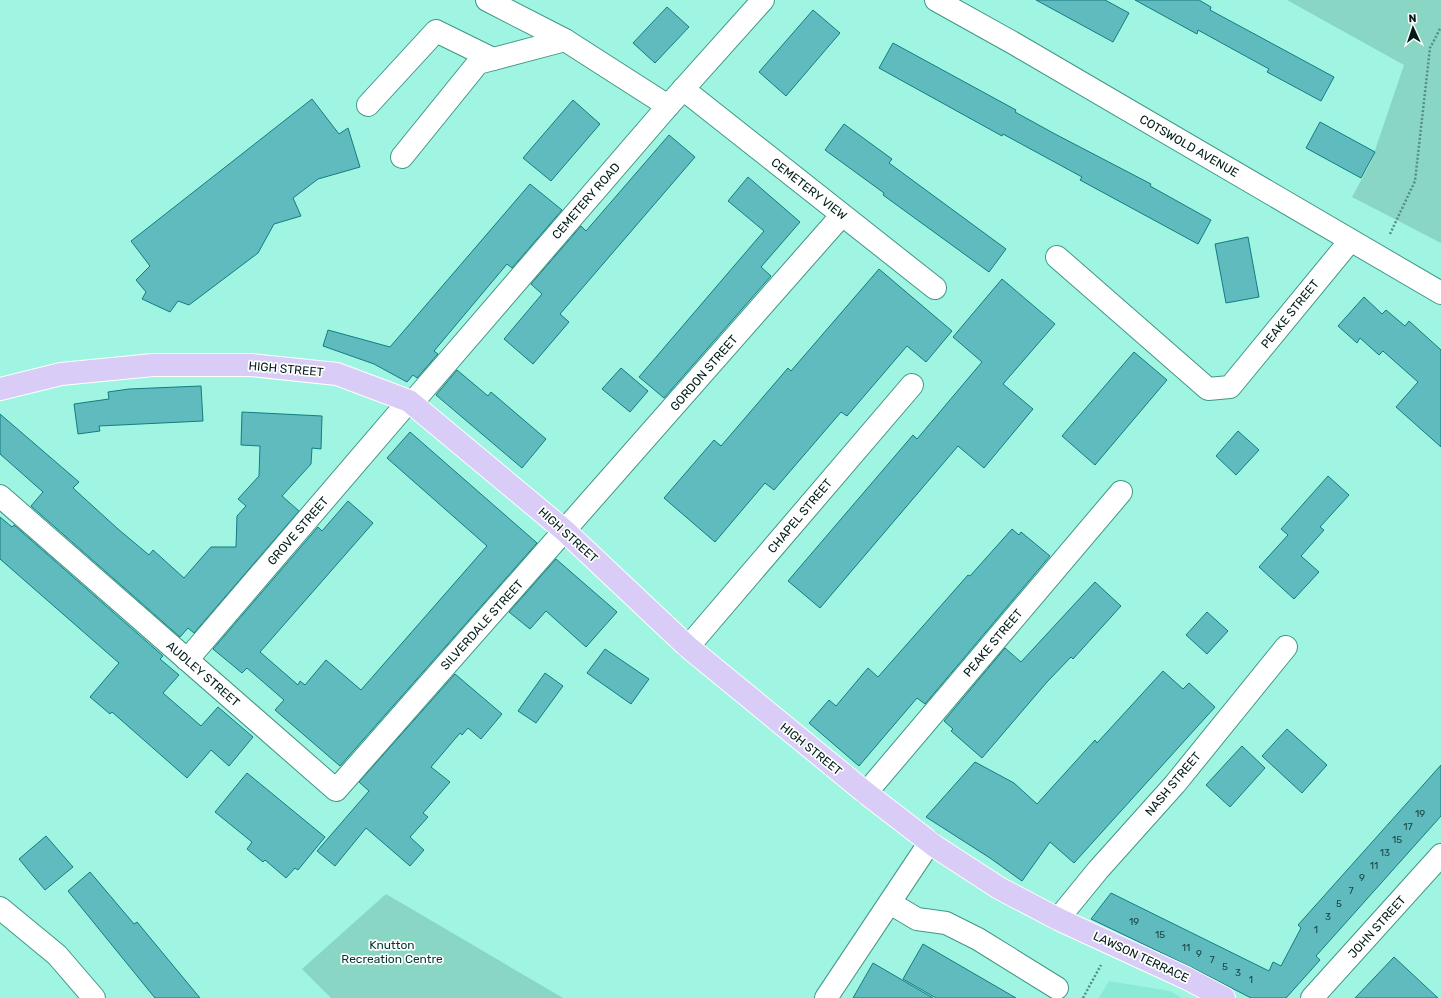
<svg xmlns="http://www.w3.org/2000/svg" width="1441" height="998" viewBox="0 0 1441 998" font-family="Rubik,sans-serif">
<style>
.built{fill:#8aead5}
.green{fill:#8ad6c5}
.building{fill:#60bbbf;stroke:#127d81}
.lines{fill:none;stroke-linecap:round;stroke-linejoin:round}
.minor-casing{stroke:#419786;stroke-width:24}
.major-casing{stroke:#fff;stroke-width:24}
.path{stroke:#548e82;stroke-width:2.5;stroke-dasharray:2 2;stroke-linecap:butt}
.minor{stroke:#fff;stroke-width:22}
.major{stroke:#d9ccf7;stroke-width:22}
.labels{text-anchor:middle;dominant-baseline:central;stroke-width:3.5;stroke-linejoin:round;paint-order:stroke}
.number-label{font-size:10px;fill:#1a4442}
.street-label{font-size:12px;fill:#021d18;stroke:#fff}
.park-label{font-size:12px;fill:#00382f;stroke:#fff}
</style>
<rect width="100%" height="100%" fill="#9ff5e2"/>
<path class="built" d="M1109,981l61,10 12,7h-83z"/>
<g class="green">
<path d="M1287,0h154v243l-89,-46 19,-35 33,-97z"/>
<path d="M386,894l177,104h-232l-29,-29z"/>
</g>
<g class="building">
<path d="M1036,0h69l24,13 -16,29z"/>
<path d="M1135,0h64l12,7 -1,3 124,67 -13,24 -54,-29 2,-3 -71,-39 -1,4z"/>
<path d="M667,7l22,20 -34,36 -22,-20z"/>
<path d="M813,10l27,23 -54,63 -27,-24z"/>
<path d="M893,43l123,67 -1,2 40,22 96,50 -1,2 61,34 -13,24 -118,-64 2,-3 -79,-43 -1,2 -123,-68z"/>
<path d="M312,99l27,35 9,-6 12,39 -42,12 -25,19 8,18 -27,8 -16,29 -69,52 -11,-4 -8,11 -28,-13 4,-7 -10,-12 14,-14 -19,-25z"/>
<path d="M573,100l27,24 -49,57 -28,-23z"/>
<path d="M1320,122l55,30 -14,26 -55,-30z"/>
<path d="M844,124l48,35 -3,4 117,86 -17,23 -106,-77 1,-2 -59,-43z"/>
<path d="M669,135l26,22 -135,157 9,8 -36,42 -29,-25 38,-45 -11,-10 50,-58 5,5z"/>
<path d="M748,177l52,45 -39,45 10,9 -107,122 -25,-21 125,-146 -36,-30z"/>
<path d="M530,184l32,26 -50,58 -5,-4 -21,25 -52,62 4,3 -21,24 -4,-3 -6,7 -33,-18 -51,-18 5,-16 62,17z"/>
<path d="M1248,237l11,60 -33,6 -11,-59z"/>
<path d="M879,269l73,62 -26,31 -19,-16 -60,70 -6,-4 -67,78 -9,-7 -50,59 -51,-44 50,-58 7,6 67,-78 3,3z"/>
<path d="M1002,279l53,45 -52,60 30,25 -49,59 -26,-22 -138,162 -32,-27 125,-146 4,4 65,-77 -29,-25z"/>
<path d="M1364,297l18,17 4,-4 19,16 4,-5 32,29v97l-45,-40 22,-25 -35,-31 -4,4 -19,-17 -3,5 -19,-17z"/>
<path d="M1134,352l33,28 -72,85 -33,-29z"/>
<path d="M621,368l27,23 -18,21 -28,-23z"/>
<path d="M457,370l31,26 3,-4 55,47 -24,29 -86,-73z"/>
<path d="M201,386l2,35 -104,5 1,5 -22,3 -4,-30 35,-5 -1,-7 21,-3z"/>
<path d="M242,412l80,4 -1,33 -9,-1 -1,16 -29,32 17,15 -105,122 -6,-5 -8,9 -149,-131 12,-14 -43,-38v-40l79,68 -6,6 45,41 31,26 4,-5 31,28 27,-31h25l1,-31 9,-10 -8,-7 21,-23 1,-30 -19,-1z"/>
<path d="M1238,431l21,19 -23,25 -20,-19z"/>
<path d="M410,432l127,111 -197,223 -65,-56 9,-10 -37,-32 -5,5 -29,-24 105,-122 4,4 26,-30 25,22 -113,129 38,33 2,-4 5,4 21,-25 35,30 126,-144 -100,-88z"/>
<path d="M1328,476l21,19 -29,32 4,3 -23,26 18,16 -25,27 -35,-32 29,-32 -7,-6z"/>
<path d="M0,517l12,10 2,-2 149,131 -3,3 19,16 -16,18 38,33 17,-19 35,30 -24,29 -18,-16 -24,28 -75,-66 -2,2 -20,-17 29,-34 -119,-104z"/>
<path d="M1012,529l7,6 2,-3 29,24 -125,148 -8,-6 -58,68 -50,-43 20,-23 7,6 32,-38 10,9 90,-102 2,1z"/>
<path d="M556,559l61,53 -31,35 -40,-36 -16,18 -21,-17z"/>
<path d="M1095,582l26,24 -48,53 -2,-2 -24,25 -65,76 -31,-27 2,-2 -9,-8 61,-73 16,14z"/>
<path d="M1207,612l21,19 -21,23 -21,-19z"/>
<path d="M605,649l44,30 -18,25 -44,-31z"/>
<path d="M1163,671l20,18 6,-6 26,24 -141,156 -24,-21 -28,39 -32,-23 -64,-41 49,-55 39,21 23,21 58,-64 2,3z"/>
<path d="M545,673l18,13 -27,37 -18,-12z"/>
<path d="M455,674l47,40 -21,25 -13,-11 -6,7 -2,-2 -29,34 19,15 -27,31 5,4 -18,20 14,13 -14,16 -44,-38 -31,38 -18,-15 52,-60 -10,-9z"/>
<path d="M1287,729l40,36 -25,28 -40,-37z"/>
<path d="M1242,746l23,22 -35,39 -24,-22z"/>
<path d="M1441,765v51l-125,140 4,4 -34,38h-35l-60,-31 -100,-48 20,-26 158,78 4,-9 8,4 20,-38 -3,-3z"/>
<path d="M247,773l78,64 -27,33 -3,-2 -9,10 -21,-18 -2,2 -16,-13 5,-7 -37,-30z"/>
<path d="M46,836l27,31 -28,23 -26,-31z"/>
<path d="M90,872l44,52 3,-2 63,76h-45l-87,-107z"/>
<path d="M923,944l93,54h-80l-33,-19z"/>
<path d="M1394,957l44,41h-83z"/>
<path d="M873,963l60,35h-80z"/>
</g>
<g class="lines">
<defs>
<g id="minor">
<path d="M487,0l78,40 103,66"/>
<path d="M936,0l79,44 426,249"/>
<path d="M683,89l252,199"/>
<path d="M368,105l68,-74 57,28"/>
<path d="M402,157l76,-94 87,-23"/>
<path d="M1057,257l151,132 22,-2 120,-146"/>
<path d="M412,403l256,-297 95,-106"/>
<path d="M0,496l336,294 506,-575"/>
<path d="M688,647l224,-262"/>
<path d="M187,660l222,-259"/>
<path d="M866,793l255,-301"/>
<path d="M890,903l27,16 29,4 32,16 79,49"/>
<path d="M0,908l57,47 37,43"/>
<path d="M1058,919l40,-49 77,-86 111,-137"/>
<path d="M826,998l104,-156"/>
<path d="M1312,998l129,-143"/>
</g>
<path id="major" d="M0,389l61,-15 92,-9h98l86,9 72,27 156,130 123,116 178,146 70,54 63,41 59,31 128,59 38,20"/>
</defs>
<use href="#minor" class="minor-casing"/>
<use href="#major" class="major-casing"/>
<g class="path">
<path d="M1390,234l25,-53 15,-133 11,-21"/>
<path d="M1083,998l18,-33"/>
</g>
<use href="#minor" class="minor"/>
<use href="#major" class="major"/>
</g>
<g class="labels">
<g class="number-label">
<text x="1420" y="814">19</text>
<text x="1408" y="827">17</text>
<text x="1397" y="840">15</text>
<text x="1385" y="853">13</text>
<text x="1374" y="866">11</text>
<text x="1362" y="878">9</text>
<text x="1351" y="891">7</text>
<text x="1339" y="904">5</text>
<text x="1328" y="917">3</text>
<text x="1134" y="922">19</text>
<text x="1316" y="930">1</text>
<text x="1160" y="935">15</text>
<text x="1186" y="948">11</text>
<text x="1199" y="954">9</text>
<text x="1212" y="960">7</text>
<text x="1225" y="967">5</text>
<text x="1238" y="973">3</text>
<text x="1251" y="980">1</text>
</g>
<g class="street-label">
<text transform="translate(1189 146) rotate(30)">COTSWOLD AVENUE</text>
<text transform="translate(809 189) rotate(38)">CEMETERY VIEW</text>
<text transform="translate(586 201) rotate(-49)">CEMETERY ROAD</text>
<text transform="translate(1290 314) rotate(-51)">PEAKE STREET</text>
<text transform="translate(286 369) rotate(5)">HIGH STREET</text>
<text transform="translate(704 373) rotate(-49)">GORDON STREET</text>
<text transform="translate(800 516) rotate(-50)">CHAPEL STREET</text>
<text transform="translate(298 531) rotate(-49)">GROVE STREET</text>
<text transform="translate(568 535) rotate(42)">HIGH STREET</text>
<text transform="translate(482 625) rotate(-48)">SILVERDALE STREET</text>
<text transform="translate(993 643) rotate(-50)">PEAKE STREET</text>
<text transform="translate(203 674) rotate(41)">AUDLEY STREET</text>
<text transform="translate(811 749) rotate(39)">HIGH STREET</text>
<text transform="translate(1173 784) rotate(-50)">NASH STREET</text>
<text transform="translate(1377 927) rotate(-48)">JOHN STREET</text>
<text transform="translate(1141 957) rotate(25)">LAWSON TERRACE</text>
</g>
<g class="park-label">
<text x="392" y="945">Knutton<tspan x="392" dy="14">Recreation Centre</tspan></text>
</g>
</g>
<g transform="translate(1413 28) rotate(357)" stroke="#ffffff" stroke-width="3" paint-order="stroke">
<path d="M0-3L7 15L0 10L-7 15Z" fill="#021d18"/>
<text y="-6" font-size="11" font-weight="bold" text-anchor="middle" fill="#021d18">N</text>
</g>
</svg>
